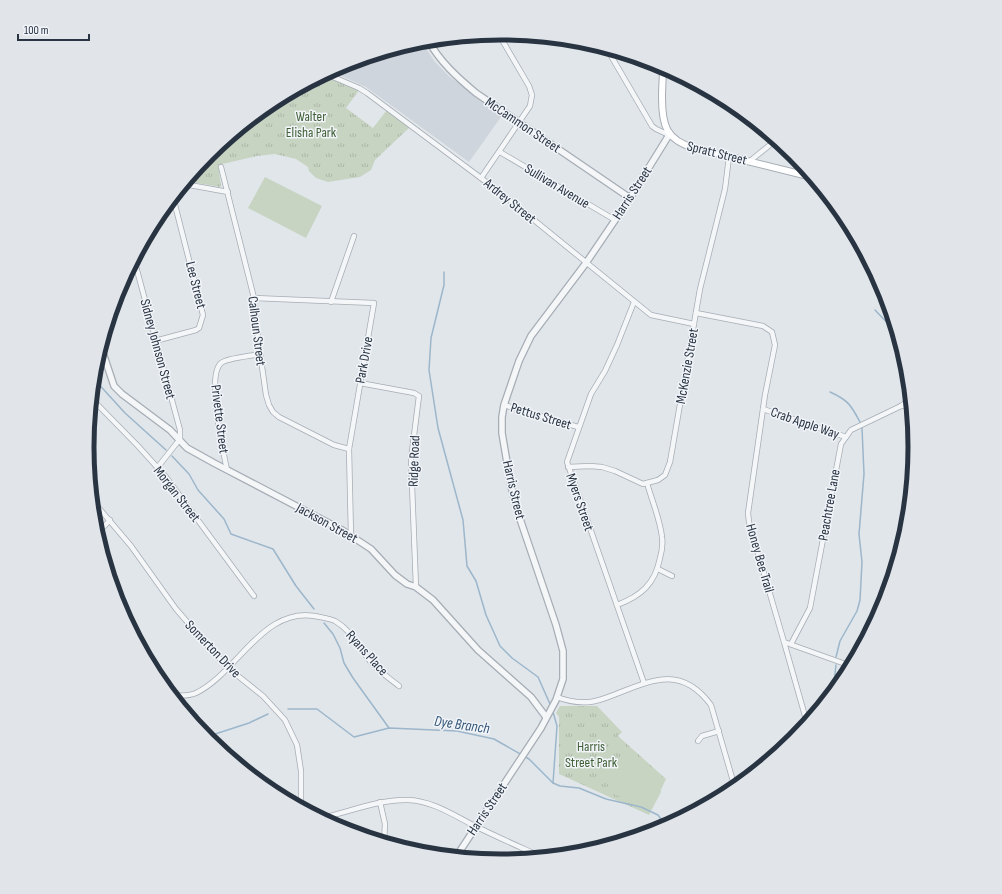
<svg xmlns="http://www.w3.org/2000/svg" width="1002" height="894" viewBox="0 0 1002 894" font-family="'Sofia Sans Condensed',sans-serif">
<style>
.built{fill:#cfd5dc}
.grass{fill:url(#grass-tufts)}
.garden{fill:#c8d4c2}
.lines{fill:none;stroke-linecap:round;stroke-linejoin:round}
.stream{stroke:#9cb6cb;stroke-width:1.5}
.minor-casing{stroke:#a6adb5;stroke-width:6}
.tertiary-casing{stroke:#a6adb5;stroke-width:8}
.secondary-casing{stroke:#a6adb5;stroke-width:8}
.minor{stroke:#f4f6f8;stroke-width:4.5}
.tertiary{stroke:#f4f6f8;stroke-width:5.5}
.secondary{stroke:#fff;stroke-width:6}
.labels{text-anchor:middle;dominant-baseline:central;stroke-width:3;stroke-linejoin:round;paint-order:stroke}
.park-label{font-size:14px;fill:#405f36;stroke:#f1f4f8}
.street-label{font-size:14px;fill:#293443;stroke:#f1f4f8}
.water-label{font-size:15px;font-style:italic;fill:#325578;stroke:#f1f4f8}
.rim{fill:none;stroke:#293443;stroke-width:5}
</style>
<defs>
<pattern id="grass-tufts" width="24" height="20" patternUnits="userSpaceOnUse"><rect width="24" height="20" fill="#c8d4c2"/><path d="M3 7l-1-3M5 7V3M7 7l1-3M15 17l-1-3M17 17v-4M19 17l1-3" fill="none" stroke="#acb7a8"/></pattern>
</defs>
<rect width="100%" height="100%" fill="#e1e6ea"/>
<path class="built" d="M421,41l14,21 15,15 53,37 -34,48 -103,-75 -36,-16 13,-7z"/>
<g class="grass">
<path d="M325,74l35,15 -14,19 27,20 13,-17 24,16 -35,33 -4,10 -11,7 -32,5 -12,-4 -7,-7 -1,-4 -12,-8 -21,-5 -18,2 -39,9 3,20 -1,2 -34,-6 22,-27 63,-51z"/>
<path d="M560,706h37l25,26 -4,4 48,43 -17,36 -90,-41v-57l-3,-4z"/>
</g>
<g class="garden">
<path d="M265,177l57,29 -16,32 -58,-30z"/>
<path d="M625,749l15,10 17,15 4,18 -9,17 -44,-17c-3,-11 12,-33 17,-43z"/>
</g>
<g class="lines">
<g class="stream">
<path d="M444,272v13l-13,53 -2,32 9,58 25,92 4,46 9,15 10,34 14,31 12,12 26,19 12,27"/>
<path d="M875,310l22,23"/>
<path d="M94,379l31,34 41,37"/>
<path d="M830,392c18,8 21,13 30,30"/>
<path d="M172,456l17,18 9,16 26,29 7,15 42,15 23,37 18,23"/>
<path d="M324,623l9,11 7,14 4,15 9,15 36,50"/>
<path d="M836,657l4,-16 17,-30 3,-11 2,-38 -3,-28 5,-60 -2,-46"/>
<path d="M833,692l3,-27"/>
<path d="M288,709h29l37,28 35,-9 68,3 37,8 35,20 24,24 7,3 19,2 27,11 35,8 17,8 8,11"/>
<path d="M553,712l4,14 -4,57"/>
<path d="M206,737l43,-14 19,-9"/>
</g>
<defs>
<g id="minor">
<path d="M607,49l45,77 4,3 13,6"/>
<path d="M326,74l33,14 8,5 130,97 154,125 43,9"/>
<path d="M500,152l115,68"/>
<path d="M750,161l26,-21"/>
<path d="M221,167l33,131 2,26 10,71 3,10 4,7 6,5 55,28 15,4"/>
<path d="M481,178l49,-72 2,-11 -3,-9 -31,-53"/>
<path d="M184,184l44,8"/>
<path d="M134,259l46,171v9l-23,29"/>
<path d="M254,298l120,5 -25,146 2,87"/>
<path d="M331,302l23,-66"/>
<path d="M634,302l-17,43 -12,26 -14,23 -24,68 77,221"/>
<path d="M696,313l67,13 9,6 3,13 -10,50 -17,118 1,9 35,120 67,24"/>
<path d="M155,341l41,-11 3,-2 4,-13 -30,-118"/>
<path d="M360,383l54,10 5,3 -8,63 5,128"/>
<path d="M92,399l46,47 28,31 88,119"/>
<path d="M504,405l74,22"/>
<path d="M901,406h10"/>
<path d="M763,409l83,28"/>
<path d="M568,467l22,-1 12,1 13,4 28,13 15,-4 7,-5 5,-13 30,-173 25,-100 4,-32"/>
<path d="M227,470c-4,-20 -21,-94 -6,-107 6,-5 30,-7 39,-9"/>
<path d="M92,500l39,46 45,63 33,38 19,21 35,28 22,24 12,25 4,26v36"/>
<path d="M97,534l13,-14"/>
<path d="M658,569l14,7"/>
<path d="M617,605c24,-9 38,-21 43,-47 2,-7 3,-14 2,-21 -2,-18 -10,-36 -15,-54"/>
<path d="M784,642l23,81"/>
<path d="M791,644l19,-36 31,-164 10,-14 50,-24 9,-7"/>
<path d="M172,695c8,1 17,1 24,-2 43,-21 68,-90 124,-76 5,1 11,2 15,4 17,10 20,22 32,36 8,12 21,20 32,29"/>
<path d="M557,697c10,4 22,6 33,5 9,-1 18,-5 26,-8 38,-15 66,-28 95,11l24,83"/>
<path d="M698,741l4,-5 17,-5"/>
<path d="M380,802l5,22 -1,18"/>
<path d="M321,818c28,-6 59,-19 87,-18 25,1 45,15 67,26 22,11 45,21 67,31"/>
</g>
<g id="tertiary">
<path d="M428,40c12,22 30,38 48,53l154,105"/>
<path d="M101,347l13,39 8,8 48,36 17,18 27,15 128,67 29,19 24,26 12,9 9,3 17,13 45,50 53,47 15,20"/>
<path d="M456,857l85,-129 15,-28 7,-21v-28l-7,-26 -37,-109 -8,-30 -9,-53v-16l2,-12 15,-44 12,-25 55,-73 44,-65 39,-63"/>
</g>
<path id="secondary" d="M663,66c0,11 -1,21 -1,32 0,27 4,42 32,50l118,29"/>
</defs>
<use href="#minor" class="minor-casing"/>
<use href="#tertiary" class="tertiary-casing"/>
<use href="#secondary" class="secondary-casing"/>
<use href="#minor" class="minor"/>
<use href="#tertiary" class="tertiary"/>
<use href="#secondary" class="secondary"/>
</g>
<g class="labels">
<g class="park-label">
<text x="311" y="116">Walter<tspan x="311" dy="16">Elisha Park</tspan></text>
<text x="591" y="746">Harris<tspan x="591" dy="16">Street Park</tspan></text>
</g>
<g class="street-label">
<text transform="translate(523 125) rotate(34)">McCammon Street</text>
<text transform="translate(717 153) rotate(14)">Spratt Street</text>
<text transform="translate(557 186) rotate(31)">Sullivan Avenue</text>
<text transform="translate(632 193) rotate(-57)">Harris Street</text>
<text transform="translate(510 201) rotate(39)">Ardrey Street</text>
<text transform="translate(196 285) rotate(76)">Lee Street</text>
<text transform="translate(257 331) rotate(83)">Calhoun Street</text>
<text transform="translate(158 349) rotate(75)">Sidney Johnson Street</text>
<text transform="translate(364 360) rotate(-80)">Park Drive</text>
<text transform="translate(687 366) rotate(-80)">McKenzie Street</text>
<text transform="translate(541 416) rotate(17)">Pettus Street</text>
<text transform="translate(220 419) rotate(83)">Privette Street</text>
<text transform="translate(805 423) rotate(19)">Crab Apple Way</text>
<text transform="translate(414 461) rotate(-88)">Ridge Road</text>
<text transform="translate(514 490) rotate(77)">Harris Street</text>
<text transform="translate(177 494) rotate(52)">Morgan Street</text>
<text transform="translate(580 502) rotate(71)">Myers Street</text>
<text transform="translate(829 505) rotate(-80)">Peachtree Lane</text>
<text transform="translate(327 523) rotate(29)">Jackson Street</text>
<text transform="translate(760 558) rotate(74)">Honey Bee Trail</text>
<text transform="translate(213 649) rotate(46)">Somerton Drive</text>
<text transform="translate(367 653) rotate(48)">Ryans Place</text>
<text transform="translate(487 809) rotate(-56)">Harris Street</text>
</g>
<g class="water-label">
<text transform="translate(462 725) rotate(8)">Dye Branch</text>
</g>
</g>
<path d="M0 0H1002V894H0ZM94 447a407 407 0 1 1 814 0a407 407 0 1 1-814 0Z" fill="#e1e5ea" fill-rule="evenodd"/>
<path class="rim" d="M94 447a407 407 0 1 1 814 0a407 407 0 1 1-814 0Z"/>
<path d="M18 34v6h71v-6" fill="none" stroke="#293443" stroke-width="2"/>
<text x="24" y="34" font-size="12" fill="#293443" stroke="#f1f4f8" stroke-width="3" paint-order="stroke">100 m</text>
</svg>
